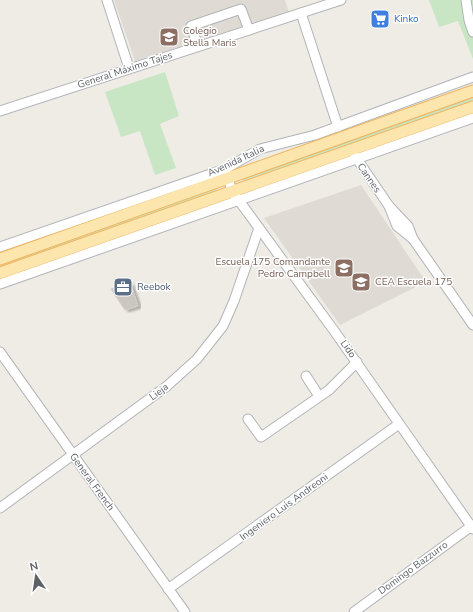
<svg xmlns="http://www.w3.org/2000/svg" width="473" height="612" viewBox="0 0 473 612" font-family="'Nunito Sans',sans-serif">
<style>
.education{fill:#dfdbd4}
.green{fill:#c8e6c3}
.building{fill:#cac7c3;stroke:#d4cdc4;filter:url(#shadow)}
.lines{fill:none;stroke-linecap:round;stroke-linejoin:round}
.minor-casing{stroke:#b1b4b8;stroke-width:11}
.major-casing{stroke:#efb45f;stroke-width:13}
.minor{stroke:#fff;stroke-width:9}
.major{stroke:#fde6ad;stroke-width:11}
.labels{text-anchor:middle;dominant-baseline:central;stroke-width:3;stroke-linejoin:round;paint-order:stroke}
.shop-label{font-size:10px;fill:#366cbe;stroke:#fff;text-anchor:start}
.education-label{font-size:10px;fill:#785e54;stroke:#fff;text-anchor:start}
.street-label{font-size:10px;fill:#5d6266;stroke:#fff}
.service-label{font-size:10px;fill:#4e5e75;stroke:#fff;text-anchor:start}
</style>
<defs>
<filter id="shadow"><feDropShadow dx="3.5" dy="2" stdDeviation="1" flood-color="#0004"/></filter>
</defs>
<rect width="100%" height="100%" fill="#efece6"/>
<g class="education">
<path d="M114,0h171l4,12 -154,49z"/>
<path d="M361,185l65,97 -86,43 -76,-107z"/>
</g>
<g class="green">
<path d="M429,0h44v59l-15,-38 -19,6z"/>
<path d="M165,72l14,44 -19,8 16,44 -21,7 -15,-44 -19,6 -16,-45z"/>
<path d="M473,97v7l-230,77 -1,-3z"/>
<path d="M216,187l1,4 -217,77v-6z"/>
</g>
<path class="building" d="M130,283l8,23 -13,4 -14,-21z"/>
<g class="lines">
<defs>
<g id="minor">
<path d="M107,0l22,68"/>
<path d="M466,0l3,20 4,12"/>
<path d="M301,13l37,114"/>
<path d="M198,46l-7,-20 50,-17 8,21"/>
<path d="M0,111l341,-111"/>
<path d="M355,156l34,50 19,20 5,13 60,86"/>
<path d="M226,172l6,19 103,141 138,197"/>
<path d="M389,206l8,20 16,13"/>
<path d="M0,247l225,-78 35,-20 55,-14 158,-58"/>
<path d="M0,284l473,-166"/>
<path d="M0,352l185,260"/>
<path d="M306,376l13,20"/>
<path d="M248,419l13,18 68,-47 28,-28"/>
<path d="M0,508l167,-122 30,-27 26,-33 11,-25 25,-73"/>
<path d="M168,589l231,-165"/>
<path d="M354,612l119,-87"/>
</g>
<g id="major">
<path d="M0,259l473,-168"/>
<path d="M0,273l473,-166"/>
</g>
</defs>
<use href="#minor" class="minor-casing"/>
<use href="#major" class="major-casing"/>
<use href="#minor" class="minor"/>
<use href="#major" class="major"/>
</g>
<defs>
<symbol id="supermarket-square" viewBox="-11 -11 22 22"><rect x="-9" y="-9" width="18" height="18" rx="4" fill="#3f7fe0" stroke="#fff"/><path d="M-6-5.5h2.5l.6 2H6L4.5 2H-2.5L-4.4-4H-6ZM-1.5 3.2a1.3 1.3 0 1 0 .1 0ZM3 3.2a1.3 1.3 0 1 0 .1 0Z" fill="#fff"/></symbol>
<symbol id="school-square" viewBox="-11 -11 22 22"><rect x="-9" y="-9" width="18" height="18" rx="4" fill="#8d6e63" stroke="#fff"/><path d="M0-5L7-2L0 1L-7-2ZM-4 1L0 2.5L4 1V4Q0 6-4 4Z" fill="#fff"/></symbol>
<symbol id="office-square" viewBox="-11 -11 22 22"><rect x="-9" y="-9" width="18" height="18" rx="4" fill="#5c6f8a" stroke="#fff"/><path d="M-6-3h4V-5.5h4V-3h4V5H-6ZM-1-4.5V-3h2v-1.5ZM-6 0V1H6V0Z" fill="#fff"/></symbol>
</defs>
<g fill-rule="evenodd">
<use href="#supermarket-square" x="369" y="8" width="22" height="22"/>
<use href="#school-square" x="158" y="26" width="22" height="22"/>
<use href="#school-square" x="333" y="257" width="22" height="22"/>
<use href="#school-square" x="350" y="271" width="22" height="22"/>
<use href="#office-square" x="112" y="276" width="22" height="22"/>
</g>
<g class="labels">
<g class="shop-label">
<text x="394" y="19">Kinko</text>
</g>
<g class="education-label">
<text x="183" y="31">Colegio<tspan x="183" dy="12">Stella Maris</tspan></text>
<text x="330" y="262" text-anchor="end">Escuela 175 Comandante<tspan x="330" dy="12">Pedro Campbell</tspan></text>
<text x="375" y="282">CEA Escuela 175</text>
</g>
<g class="street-label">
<text transform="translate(125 70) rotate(-18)">General Máximo Tajes</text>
<text transform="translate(236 161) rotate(-25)">Avenida Italia</text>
<text transform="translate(369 178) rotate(55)">Cannes</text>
<text transform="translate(348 349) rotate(55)">Lido</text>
<text transform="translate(159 392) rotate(-37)">Lieja</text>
<text transform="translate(92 482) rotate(54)">General French</text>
<text transform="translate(284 507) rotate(-36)">Ingeniero Luis Andreoni</text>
<text transform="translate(413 568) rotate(-36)">Domingo Bazzurro</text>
</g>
<g class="service-label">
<text x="137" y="287">Reebok</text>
</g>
</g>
<g transform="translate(36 576) rotate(347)" stroke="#ffffff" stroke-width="3" paint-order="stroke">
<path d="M0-3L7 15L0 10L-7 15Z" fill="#5d6266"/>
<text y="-6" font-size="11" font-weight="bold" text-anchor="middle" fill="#5d6266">N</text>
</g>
</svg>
